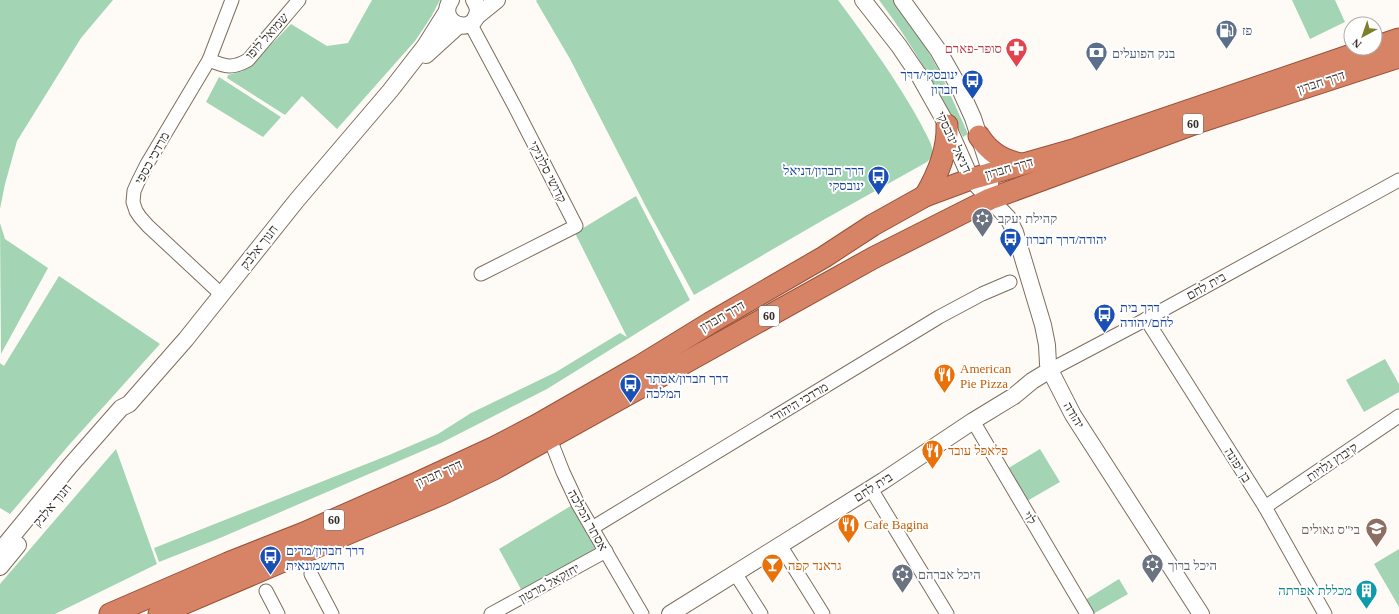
<svg xmlns="http://www.w3.org/2000/svg" width="1399" height="614" viewBox="0 0 1399 614" font-family="'Times New Roman',Heebo,serif">
<style>
.green{fill:#a3d5b4}
.lines{fill:none;stroke-linecap:round;stroke-linejoin:round}
.minor-casing{stroke:#7e6e5e;stroke-width:15}
.tertiary-casing{stroke:#7e6e5e;stroke-width:18}
.trunk-casing{stroke:#985138;stroke-width:23}
.minor{stroke:#fff;stroke-width:13}
.tertiary{stroke:#fff;stroke-width:16}
.trunk{stroke:#d68366;stroke-width:21}
.labels{text-anchor:middle;dominant-baseline:central;stroke-width:4;stroke-linejoin:round;paint-order:stroke}
.shield{fill:#fff;stroke:#726d68;stroke-width:1}
.shield-label{font-size:12px;font-weight:bold;fill:#362f28}
.service-label{font-size:13px;fill:#4e5e75;stroke:#fff;text-anchor:start}
.street-label{font-size:13px;fill:#362f28;stroke:#fff}
.health-label{font-size:13px;fill:#be3a42;stroke:#fff;text-anchor:end}
.transit-label{font-size:13px;fill:#164399;stroke:#fff;text-anchor:start}
.worship-label{font-size:13px;fill:#5b616d;stroke:#fff;text-anchor:start}
.food-label{font-size:13px;fill:#c56008;stroke:#fff;text-anchor:start}
.education-label{font-size:13px;fill:#785e54;stroke:#fff;text-anchor:end}
.culture-label{font-size:13px;fill:#0d838f;stroke:#fff;text-anchor:end}
</style>
<rect width="100%" height="100%" fill="#fefbf7"/>
<g class="green">
<path d="M0,0h113l-32,38 -64,103 -12,43 -5,25z"/>
<path d="M372,0h68l-9,17 -16,24 -78,88 -35,-33 -17,19 -58,-37 1,-3 15,-4 15,-13 33,-34 36,22 21,-3z"/>
<path d="M537,0h301c29,39 61,83 84,126 4,9 11,18 11,29l-6,7 -102,57 -131,76 -48,-88 -76,-148 -34,-58z"/>
<path d="M879,0h15l22,30 26,46 26,58 -5,3c-26,-49 -51,-93 -84,-137z"/>
<path d="M1292,0h43l10,22 -35,17z"/>
<path d="M219,77l62,40 -18,20 -57,-35z"/>
<path d="M636,196l54,104 -143,89 -106,54 -221,95 -61,24 -5,-14 235,-93 49,-21 33,-21 85,-41 64,-39 7,4 -52,-104z"/>
<path d="M0,223l5,16 43,29 -47,86z"/>
<path d="M59,276l101,68 -91,101 -59,69 -10,-6v-145l4,3z"/>
<path d="M1385,359l14,25v8l-35,20 -18,-32z"/>
<path d="M116,449l41,115 -102,50h-55v-30z"/>
<path d="M1040,449l20,33 -33,19 -20,-32z"/>
<path d="M574,504l24,46 -76,41 -23,-42z"/>
<path d="M1399,549v58l-25,-43z"/>
<path d="M1119,579l9,15 -35,20 -8,-14z"/>
</g>
<g class="lines">
<defs>
<g id="minor">
<path d="M470,23l45,84 61,119 -95,48"/>
<path d="M209,60c17,7 23,9 39,0l51,-60"/>
<path d="M222,295l-74,-69 -8,-9 -4,-6 -3,-9 1,-11 4,-9 9,-18 62,-104 23,-60"/>
<path d="M1146,319l119,188 60,107"/>
<path d="M1050,370l89,-47 260,-143"/>
<path d="M973,421l114,193"/>
<path d="M546,432l4,7 13,33 15,32 64,110"/>
<path d="M871,489l76,125"/>
<path d="M1265,507l134,-91"/>
<path d="M592,528l347,-211 43,-23 28,-12"/>
<path d="M780,545l43,69"/>
<path d="M735,573l26,41"/>
<path d="M311,574l21,40"/>
<path d="M266,591l12,23"/>
<path d="M491,614l115,-63"/>
</g>
<g id="tertiary">
<path d="M451,0c-15,21 19,37 26,15 2,-6 0,-10 -3,-15"/>
<path d="M863,0l36,46 21,31 27,48 24,54 37,39 7,14 28,93 4,20 1,19 2,6 23,45 128,199"/>
<path d="M902,0l36,50 21,37 14,31 18,55 -1,12"/>
<path d="M476,17l21,-17"/>
<path d="M426,55l33,-30"/>
<path d="M0,551l70,-85 51,-58 8,-4 57,-65 111,-139 93,-109 35,-45 22,-35"/>
<path d="M0,567l18,-22"/>
<path d="M670,614l213,-133 90,-60 41,-25 18,-15 18,-11"/>
</g>
<g id="trunk">
<path d="M1375,47l24,-8"/>
<path d="M979,136c10,16 24,25 43,28"/>
<path d="M925,196c13,-22 23,-45 22,-71"/>
<path d="M110,614l118,-51 76,-30 113,-50 78,-36 42,-22 103,-59 70,-43 114,-66 49,-32 52,-29 46,-17 105,-30 296,-101"/>
<path d="M159,614l183,-78 100,-42 50,-24 381,-212 117,-59 212,-78 197,-64"/>
</g>
</defs>
<use href="#minor" class="minor-casing"/>
<use href="#tertiary" class="tertiary-casing"/>
<use href="#trunk" class="trunk-casing"/>
<use href="#minor" class="minor"/>
<use href="#tertiary" class="tertiary"/>
<use href="#trunk" class="trunk"/>
</g>
<defs>
<symbol id="fuel-pin" viewBox="-11 -11 22 30"><path d="M0 17L-7.5 6A9.5 9.5 0 1 1 7.5 6Z" fill="#5c6f8a" stroke="#fff"/><path d="M-5.5-6h7V0h2V4h1.3V-2.5L3-4.5l.8-.8L6-3V5H2.5V1h-1V6h-7ZM-4.2-4.7v3.2H.2V-4.7Z" fill="#fff"/></symbol>
<symbol id="pharmacy-pin" viewBox="-11 -11 22 30"><path d="M0 17L-7.5 6A9.5 9.5 0 1 1 7.5 6Z" fill="#e0444e" stroke="#fff"/><path d="M-2-6h4v4h4v4h-4v4h-4v-4h-4v-4h4Z" fill="#fff"/></symbol>
<symbol id="bank-pin" viewBox="-11 -11 22 30"><path d="M0 17L-7.5 6A9.5 9.5 0 1 1 7.5 6Z" fill="#5c6f8a" stroke="#fff"/><path d="M-6-4H6V4H-6ZM0-2.3a2.3 2.3 0 1 0 0 4.6a2.3 2.3 0 1 0 0-4.6Z" fill="#fff"/></symbol>
<symbol id="bus-pin" viewBox="-11 -11 22 30"><path d="M0 17L-7.5 6A9.5 9.5 0 1 1 7.5 6Z" fill="#1a4fb4" stroke="#fff"/><path d="M-5-6H5V4H4V6H2V4H-2V6H-4V4H-5ZM-3.5-4V0h7V-4ZM-3.5 1.2v1.5H-2V1.2ZM2 1.2v1.5H3.5V1.2Z" fill="#fff"/></symbol>
<symbol id="synagogue-pin" viewBox="-11 -11 22 30"><path d="M0 17L-7.5 6A9.5 9.5 0 1 1 7.5 6Z" fill="#6b7280" stroke="#fff"/><path d="M0-6.5L5.6 3.2H-5.6ZM0 6.5L5.6-3.2H-5.6Z" fill="#fff"/></symbol>
<symbol id="restaurant-pin" viewBox="-11 -11 22 30"><path d="M0 17L-7.5 6A9.5 9.5 0 1 1 7.5 6Z" fill="#e8710a" stroke="#fff"/><path d="M-5-6h1v4h1v-4h1v4h1v-4h1v5L-1.5 .5V6h-2V.5L-5-1ZM5-6V6H3V1.5H1.5Q1.5-4 5-6Z" fill="#fff"/></symbol>
<symbol id="school-pin" viewBox="-11 -11 22 30"><path d="M0 17L-7.5 6A9.5 9.5 0 1 1 7.5 6Z" fill="#8d6e63" stroke="#fff"/><path d="M0-5L7-2L0 1L-7-2ZM-4 1L0 2.5L4 1V4Q0 6-4 4Z" fill="#fff"/></symbol>
<symbol id="bar-pin" viewBox="-11 -11 22 30"><path d="M0 17L-7.5 6A9.5 9.5 0 1 1 7.5 6Z" fill="#e8710a" stroke="#fff"/><path d="M-6-5H6L.8 .8V4.5H3.5V6h-7V4.5H-.8V.8Z" fill="#fff"/></symbol>
<symbol id="building-pin" viewBox="-11 -11 22 30"><path d="M0 17L-7.5 6A9.5 9.5 0 1 1 7.5 6Z" fill="#0f9aa8" stroke="#fff"/><path d="M-4-6H4V6H1V3H-1V6H-4ZM-2.5-4.3h1.7v1.8h-1.7ZM.8-4.3h1.7v1.8H.8ZM-2.5-1h1.7V.8h-1.7ZM.8-1h1.7V.8H.8Z" fill="#fff"/></symbol>
</defs>
<g fill-rule="evenodd">
<use href="#fuel-pin" x="1214" y="18" width="25" height="34"/>
<use href="#pharmacy-pin" x="1004" y="36" width="25" height="34"/>
<use href="#bank-pin" x="1084" y="40" width="25" height="34"/>
<use href="#bus-pin" x="960" y="68" width="25" height="34"/>
<use href="#bus-pin" x="866" y="164" width="25" height="34"/>
<use href="#synagogue-pin" x="970" y="206" width="25" height="34"/>
<use href="#bus-pin" x="998" y="226" width="25" height="34"/>
<use href="#bus-pin" x="1092" y="302" width="25" height="34"/>
<use href="#restaurant-pin" x="932" y="362" width="25" height="34"/>
<use href="#bus-pin" x="618" y="372" width="25" height="34"/>
<use href="#restaurant-pin" x="920" y="438" width="25" height="34"/>
<use href="#restaurant-pin" x="836" y="512" width="25" height="34"/>
<use href="#school-pin" x="1364" y="516" width="25" height="34"/>
<use href="#bus-pin" x="258" y="544" width="25" height="34"/>
<use href="#bar-pin" x="760" y="552" width="25" height="34"/>
<use href="#synagogue-pin" x="1140" y="552" width="25" height="34"/>
<use href="#synagogue-pin" x="890" y="562" width="25" height="34"/>
<use href="#building-pin" x="1354" y="578" width="25" height="34"/>
</g>
<g class="labels">
<g class="shield">
<rect x="1183" y="114" width="20" height="20" rx="3"/>
<rect x="759" y="306" width="20" height="20" rx="3"/>
<rect x="324" y="510" width="20" height="20" rx="3"/>
</g>
<g class="shield-label">
<text x="1193" y="124">60</text>
<text x="769" y="316">60</text>
<text x="334" y="520">60</text>
</g>
<g class="service-label">
<text x="1242" y="30">פז</text>
<text x="1112" y="53">בנק הפועלים</text>
</g>
<g class="street-label">
<text transform="translate(267 36) rotate(-48)">שמואל לופו</text>
<text transform="translate(1321 82) rotate(-18)">דרך חברון</text>
<text transform="translate(954 142) rotate(65)">דניאל ינובסקי</text>
<text transform="translate(152 158) rotate(-61)">מרדכי כספי</text>
<text transform="translate(1009 168) rotate(-16)">דרך חברון</text>
<text transform="translate(548 172) rotate(63)">קדושי סלוניקי</text>
<text transform="translate(259 247) rotate(-52)">חנוך אלבק</text>
<text transform="translate(1206 286) rotate(-29)">בית לחם</text>
<text transform="translate(722 316) rotate(-30)">דרך חברון</text>
<text transform="translate(799 402) rotate(-31)">מרדכי היהודי</text>
<text transform="translate(1074 415) rotate(60)">יהודה</text>
<text transform="translate(1332 462) rotate(-34)">קיבוץ גלויות</text>
<text transform="translate(1238 465) rotate(58)">בן יפונה</text>
<text transform="translate(439 473) rotate(-24)">דרך חברון</text>
<text transform="translate(873 487) rotate(-32)">בית לחם</text>
<text transform="translate(52 505) rotate(-50)">חנוך אלבק</text>
<text transform="translate(1030 518) rotate(59)">לוי</text>
<text transform="translate(588 520) rotate(61)">אסתר המלכה</text>
<text transform="translate(549 583) rotate(-29)">יחזקאל מרטון</text>
</g>
<g class="health-label">
<text x="1002" y="48">סופר-פארם</text>
</g>
<g class="transit-label">
<text x="958" y="74" text-anchor="end">ינובסקי/דרך<tspan x="958" dy="15">חברון</tspan></text>
<text x="864" y="170" text-anchor="end">דרך חברון/דניאל<tspan x="864" dy="15">ינובסקי</tspan></text>
<text x="1026" y="239">יהודה/דרך חברון</text>
<text x="1120" y="307">דרך בית<tspan x="1120" dy="15">לחם/יהודה</tspan></text>
<text x="646" y="378">דרך חברון/אסתר<tspan x="646" dy="15">המלכה</tspan></text>
<text x="286" y="550">דרך חברון/מרים<tspan x="286" dy="15">החשמונאית</tspan></text>
</g>
<g class="worship-label">
<text x="998" y="218">קהילת יעקב</text>
<text x="1168" y="565">היכל ברוך</text>
<text x="918" y="574">היכל אברהם</text>
</g>
<g class="food-label">
<text x="960" y="368">American<tspan x="960" dy="15">Pie Pizza</tspan></text>
<text x="948" y="450">פלאפל עובד</text>
<text x="864" y="524">Cafe Bagina</text>
<text x="788" y="565">גראנד קפה</text>
</g>
<g class="education-label">
<text x="1360" y="529">בי"ס גאולים</text>
</g>
<g class="culture-label">
<text x="1352" y="590">מכללת אפרתה</text>
</g>
</g>
<g transform="translate(1363 36) rotate(220)"><circle r="19" fill="#ffffff" stroke="#afaca9"/>
<path d="M0-3L7 15L0 10L-7 15Z" fill="#7c802a"/>
<text y="-6" font-size="11" font-weight="bold" text-anchor="middle" fill="#362f28">N</text>
</g>
</svg>
